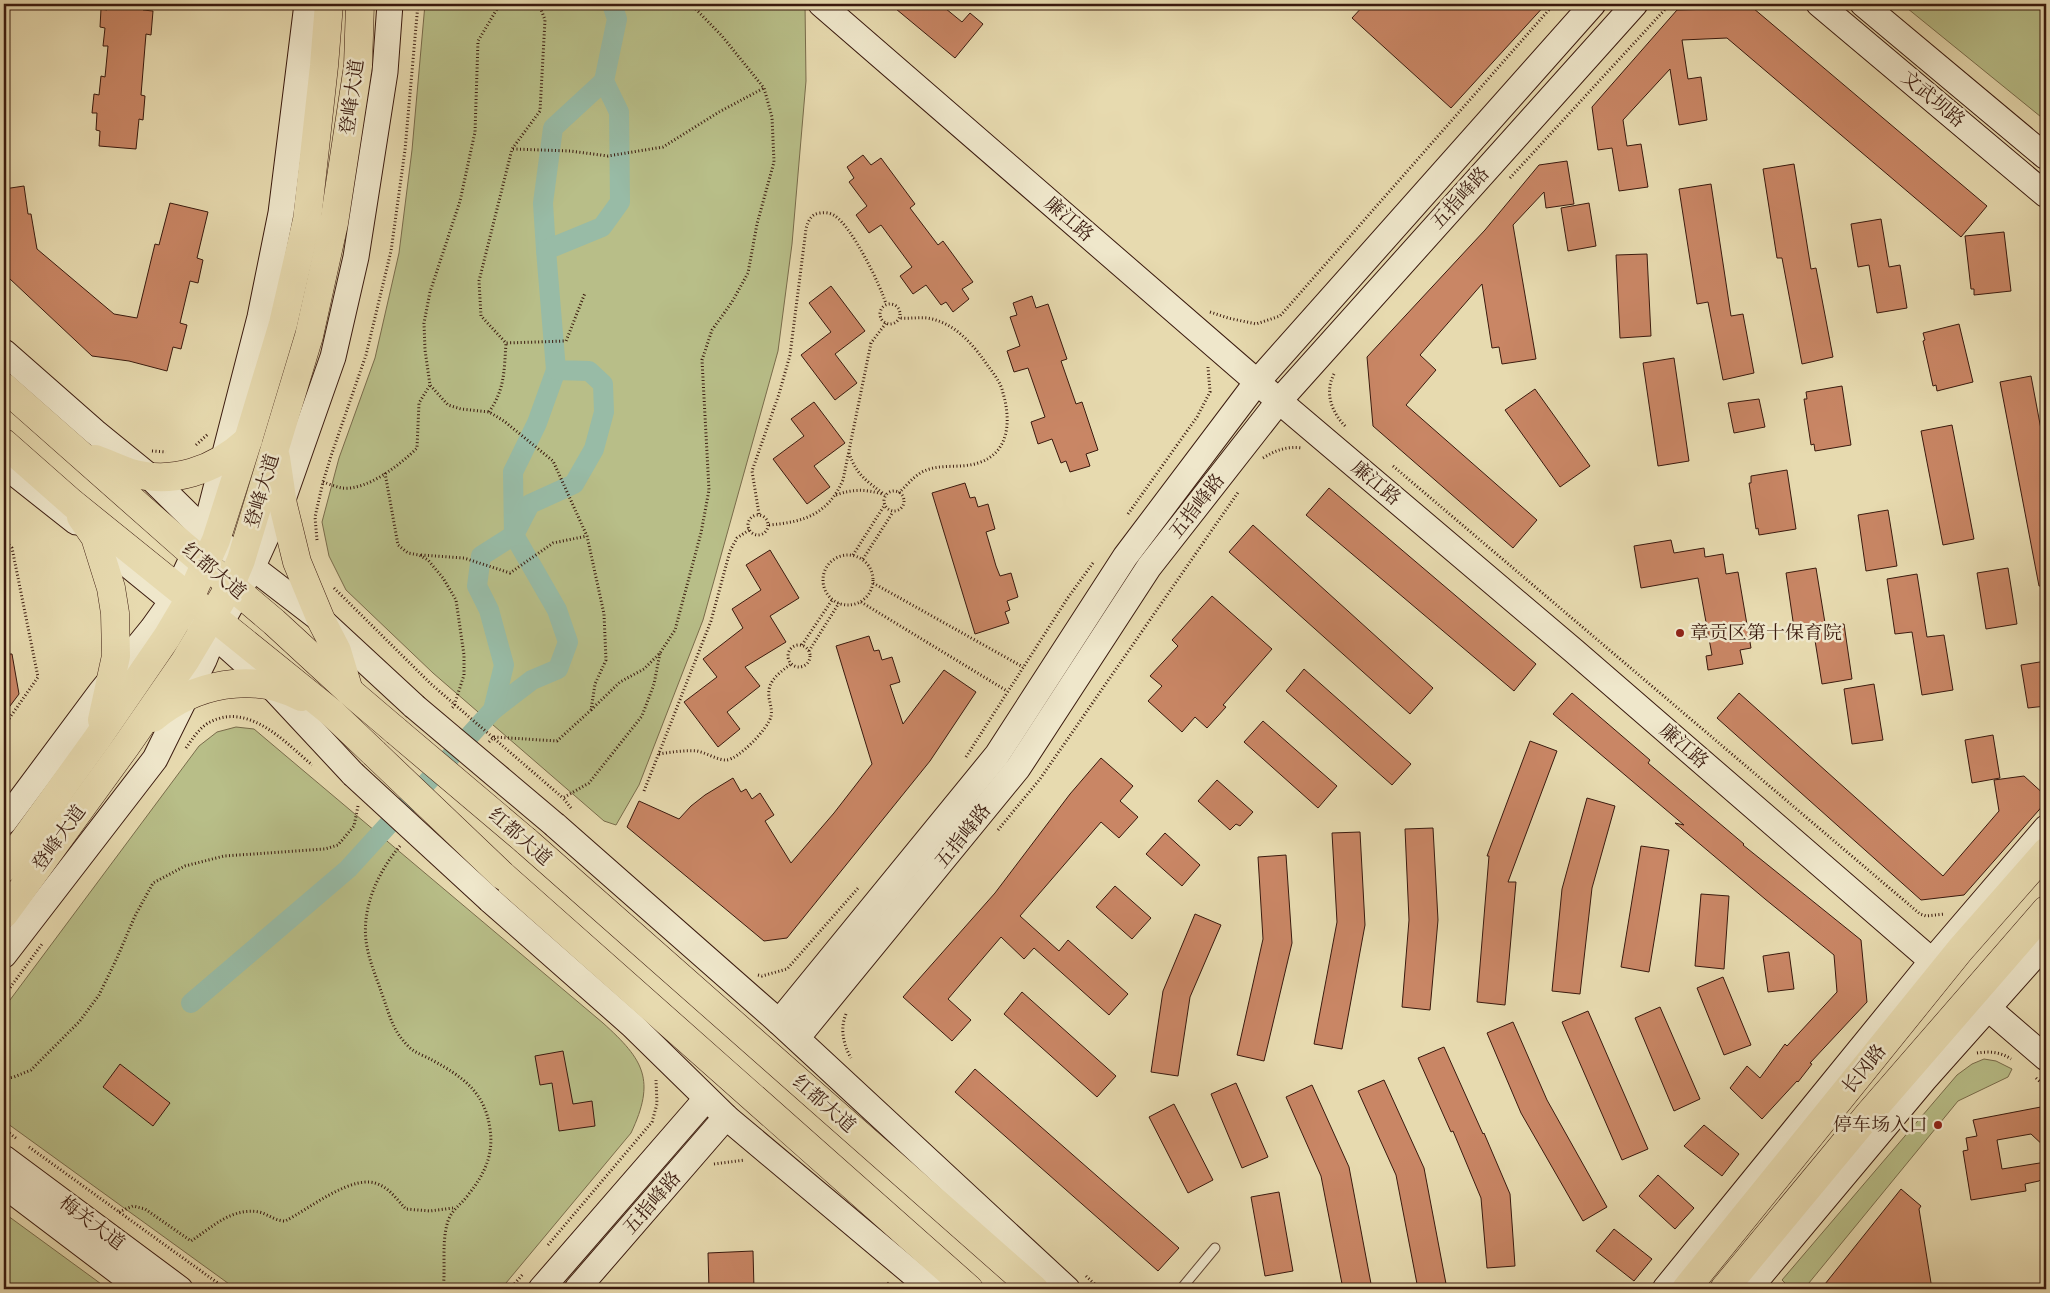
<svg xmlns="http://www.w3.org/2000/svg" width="2050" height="1293" viewBox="0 0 2050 1293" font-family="'IM FELL Double Pica','Noto Serif SC',serif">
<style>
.green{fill:#b8be88;stroke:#796c4b}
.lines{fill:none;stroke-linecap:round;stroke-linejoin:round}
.canal{stroke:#98bba6;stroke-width:20}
.building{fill:#c98665;stroke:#3a1a0e}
.lane-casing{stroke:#654a36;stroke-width:11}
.secondary-casing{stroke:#3a1a0e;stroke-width:27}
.primary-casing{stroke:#3a1a0e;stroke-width:29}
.path{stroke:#3a1a0e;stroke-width:3;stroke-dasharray:1 2.5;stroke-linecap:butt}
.lane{stroke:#efe7cb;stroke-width:9}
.secondary{stroke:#efe7cb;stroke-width:25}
.primary{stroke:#e7daaf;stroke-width:28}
.secondary-bridge-casing{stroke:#3a1a0e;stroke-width:27;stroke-linecap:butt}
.primary-bridge-casing{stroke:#3a1a0e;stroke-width:29;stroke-linecap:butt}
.path-bridge{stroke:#3a1a0e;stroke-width:3;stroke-dasharray:1 2.5;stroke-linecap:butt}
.secondary-bridge{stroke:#efe7cb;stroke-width:25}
.primary-bridge{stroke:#e7daaf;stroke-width:28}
.poi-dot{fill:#8f2418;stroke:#efe7cb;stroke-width:2}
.labels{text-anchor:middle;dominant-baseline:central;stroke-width:5;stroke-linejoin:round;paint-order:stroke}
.street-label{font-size:19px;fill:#3a1a0e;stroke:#efe7cb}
.poi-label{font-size:19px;fill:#3a1a0e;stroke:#efe7cb;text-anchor:start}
</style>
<rect width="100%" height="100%" fill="#e7daaf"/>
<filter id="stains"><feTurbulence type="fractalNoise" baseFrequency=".004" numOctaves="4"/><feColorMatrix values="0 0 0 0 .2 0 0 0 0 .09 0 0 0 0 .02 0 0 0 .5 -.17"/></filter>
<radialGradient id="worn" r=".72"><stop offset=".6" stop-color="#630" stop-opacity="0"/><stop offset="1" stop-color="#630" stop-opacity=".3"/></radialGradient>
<g class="green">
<path d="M425,4h380l1,77 -14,163 -14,107 -75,269 -64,165 -23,40 -12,-4 -171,-148 -87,-83 -17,-34 -7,-34 17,-64 36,-100 24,-105 13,-103z"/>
<path d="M1902,4h144v117z"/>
<path d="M236,727l18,2 13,11 336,283c41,37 53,57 28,110l-130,156h-265l-232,-168v-113l195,-262 18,-14z"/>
<path d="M1984,1059l12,2 16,8 -4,8 -50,24 -154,188h-13l-9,-9 175,-205 15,-11z"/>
<path d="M4,1213l104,76h-104z"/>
</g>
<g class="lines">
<g class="canal">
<path d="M546,250l-3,-47 10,-75 51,-47"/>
<path d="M493,710l39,-30 26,-11 10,-27 -11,-32 -43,-75 -1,-63 24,-49 19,-53"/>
<path d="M191,1003l157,-134 145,-159 11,-45 -15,-55 -12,-24 4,-30 33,-21 16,-31 44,-20 20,-35 10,-37 -1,-28 -14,-13 -33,-1 -10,-120 56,-23 18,-25 -1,-90 -15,-31 13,-62 -5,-15"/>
</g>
</g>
<g class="building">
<path d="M107,4h36v6l10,1 -2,24 -5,-1 -5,61 4,1 -2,24 -4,-1 -3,30 -37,-3 1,-15 -4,-1 1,-17h-5l2,-19 5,1 2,-19 4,1 3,-31h-5l2,-18 -5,-1 1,-18 6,1z"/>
<path d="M890,4h50l22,18 8,-9 13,11 -28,34z"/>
<path d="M1365,4h181l-95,104 -99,-90z"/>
<path d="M1753,8l234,198 -26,31 -234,-199 -45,2 6,39 13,-2 6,43 -28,5 -9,-56 -47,51 4,26 14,-2 7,43 -29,4 -7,-43 -14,2 -6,-43 85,-97z"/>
<path d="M863,155l8,10 10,-7 34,46 -5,4 28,37 5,-4 30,41 -11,7 7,10 -16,13 -7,-10 -5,3 -15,-20 -13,9 -13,-18 12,-9 -31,-42 -12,8 -13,-18 11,-9 -18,-24 5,-4 -7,-11z"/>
<path d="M1567,161l7,43 -28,4 -2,-16 -31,33 23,134 -34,5 -3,-17 -7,1 -10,-64 -62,71 16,15 -30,35 131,115 -24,28 -140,-122 -6,-69 118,-127 54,-65z"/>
<path d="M1794,164l17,105 5,-1 17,89 -31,7 -20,-106h-5l-14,-89z"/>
<path d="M1711,184l20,132 12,-2 11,59 -31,7 -15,-78 -11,2 -18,-115z"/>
<path d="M24,186l4,28h3l6,35 77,65 23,4 18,-74 4,1 11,-42 38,9 -11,46 6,2 -5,23 -8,-2 -10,42 7,2 -6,24 -8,-2 -6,24 -38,-10 -37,-5 -82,-77 -6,1v-91z"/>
<path d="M1589,203l7,43 -28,5 -7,-43z"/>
<path d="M1881,219l8,48 11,-2 7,43 -30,5 -8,-48 -11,2 -7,-43z"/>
<path d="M2004,232l7,59 -37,4v-6h-3l-6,-53z"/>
<path d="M1647,254l4,82 -31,2 -4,-83z"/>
<path d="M831,286l34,45 -30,23 22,29 -22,17 -34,-45 30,-23 -22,-29z"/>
<path d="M1032,296l4,12 12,-4 19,55 -6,2 15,43 6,-2 16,48 -12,4 4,12 -20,6 -4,-11 -5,2 -9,-24 -14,5 -7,-22 14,-5 -17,-49 -14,4 -7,-21 13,-5 -10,-29 7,-2 -4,-12z"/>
<path d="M1959,324l14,58 -36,9 -1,-6 -3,1 -10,-45 2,-1 -2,-7z"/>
<path d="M1674,358l15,103 -31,5 -15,-103z"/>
<path d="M2031,376l15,80v130h-7l-39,-204z"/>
<path d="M1842,386l9,59 -36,6 -1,-7 -3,1 -7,-46h3l-1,-7z"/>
<path d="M1535,389l55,77 -30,21 -55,-77z"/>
<path d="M1759,399l6,28 -31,6 -6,-30z"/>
<path d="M814,402l31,41 -31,23 16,21 -23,17 -34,-45 31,-23 -13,-17z"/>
<path d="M1952,425l22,114 -31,6 -22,-114z"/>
<path d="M1787,470l9,59 -37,6 -1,-7 -2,1 -7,-46h2v-7z"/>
<path d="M965,483l5,15 5,-1 3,10 10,-3 7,25 -9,3 10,34 4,10 11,-3 7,24 -11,4 3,9 -5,2 4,11 -34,11 -43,-141z"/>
<path d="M1329,488l207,176 -22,27 -208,-176z"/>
<path d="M1888,510l9,56 -31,5 -8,-56z"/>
<path d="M1253,525l180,163 -23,26 -181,-162z"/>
<path d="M1671,540l3,13 30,-5 1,9 18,-3 3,20 12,-2 13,76 -11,2 3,14 -35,6 -2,-14 6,-1 -14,-77 -57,10 -7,-42z"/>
<path d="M770,550l29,48 -29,18 16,26 -41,25 15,19 -33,26 13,17 -22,18 -34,-45 33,-25 -14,-18 40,-31 -11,-19 29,-19 -15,-25z"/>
<path d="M1816,568l9,55 -31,5 -8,-55z"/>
<path d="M2008,568l9,56 -31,5 -9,-56z"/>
<path d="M1917,574l10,63 17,-2 9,55 -31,5 -10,-63 -17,2 -8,-55z"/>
<path d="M1212,596l60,53 -49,56 3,2 -19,21 -12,-11 -13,15 -34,-31 14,-15 -12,-10 28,-30 -6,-6z"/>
<path d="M1844,624l8,55 -30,5 -9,-56z"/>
<path d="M869,636l5,15 5,-1 3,10 10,-3 8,25 -10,3 13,39 41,-54 32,22 -46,69 -143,177 -23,3 -137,-114 12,-26 40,18 12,-13 14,-11 28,-17 8,14 5,-3 6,10 8,-6 14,22 -9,6 26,42 43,-50 38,-49 -36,-118z"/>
<path d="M4,654h8l7,40 -15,20z"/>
<path d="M2046,661v45l-18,2 -7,-43z"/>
<path d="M1304,669l107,95 -19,21 -106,-94z"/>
<path d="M1874,684l9,56 -31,4 -8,-55z"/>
<path d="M1572,693l78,67 -2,3 96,81 -1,1 118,95 6,62 -57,61 2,1 -14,18 -1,-1 -35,38 -32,-31 17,-22 13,12 25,-34 2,2 50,-54 -3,-37 -69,-56 -90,-76 9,2 -131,-111z"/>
<path d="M1739,693l204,183 56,-65 -5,-31 30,-4 22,20v6l-82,93 -43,5 -204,-182z"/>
<path d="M1263,721l74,65 -19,22 -74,-66z"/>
<path d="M1993,735l7,43 -28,5 -7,-43z"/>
<path d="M1530,741l27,10 -49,131h8l-11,123 -28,-3 12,-146h-2z"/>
<path d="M1101,758l32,28 -13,15 18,16 -19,21 -18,-16 -81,94 39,35 9,-11 60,54 -19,21 -75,-67 -10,11 -23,-22 -53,62 23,21 -19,21 -49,-44 92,-104 75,-99z"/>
<path d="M1217,780l36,32 -13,14 -4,-2 -6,6 -32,-29z"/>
<path d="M1587,798l28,8 -23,82 -12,106 -28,-3 10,-102z"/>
<path d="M1433,828l5,92 -8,90 -28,-3 7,-87 -4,-91z"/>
<path d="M1360,832l5,93 -23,124 -28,-5 23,-122 -5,-89z"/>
<path d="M1165,833l35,32 -18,21 -36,-32z"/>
<path d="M1641,846l28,4 -20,122 -28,-5z"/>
<path d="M1286,855l6,88 -28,118 -27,-6 26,-116 -5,-82z"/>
<path d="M1115,886l36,32 -19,21 -36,-32z"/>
<path d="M1701,894l28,2 -5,73 -29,-3z"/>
<path d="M1195,914l26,11 -31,72 -12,79 -27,-4 12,-81z"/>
<path d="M1789,952l5,37 -26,3 -5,-36z"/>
<path d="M1723,977l28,68 -27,10 -27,-67z"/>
<path d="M1022,992l94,84 -19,21 -93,-83z"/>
<path d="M1660,1007l40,92 -26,12 -39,-93z"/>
<path d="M1588,1011l60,138 -26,11 -60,-138z"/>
<path d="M1513,1022l34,78 60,107 -24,14 -62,-108 -34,-80z"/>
<path d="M1444,1047l39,87 1,-1 26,61 5,72 -28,2 -6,-70 -28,-67 -2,1 -33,-74z"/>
<path d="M563,1051l10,53 19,-3 3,25 -36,5 -7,-48 -12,2 -5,-29z"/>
<path d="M120,1064l50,39 -17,23 -50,-39z"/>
<path d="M975,1069l204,179 -21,23 -203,-179z"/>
<path d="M1384,1080l40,88 23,121h-29l-22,-114 -38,-84z"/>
<path d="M1236,1083l32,74 -26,11 -31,-74z"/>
<path d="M1312,1085l37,82 23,122h-29l-22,-113 -35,-79z"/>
<path d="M1174,1104l39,76 -25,13 -39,-76z"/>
<path d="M2046,1106v42l-15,-14 -34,6 5,29 44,-7v12l-7,7 -14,3 1,7 -55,9 -8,-49 5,-1 -2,-12 11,-2 -4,-16z"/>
<path d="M1704,1125l35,29 -17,22 -38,-30z"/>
<path d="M1658,1175l36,33 -19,21 -36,-33z"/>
<path d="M1901,1189l20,17 -2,3 13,80h-111z"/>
<path d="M1279,1192l14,79 -28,5 -14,-79z"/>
<path d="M1614,1229l38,30 -18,22 -38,-30z"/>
<path d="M753,1251l1,38h-45l-1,-36z"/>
</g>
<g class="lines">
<defs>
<path id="lane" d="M1181,1289l34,-41"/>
<g id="secondary">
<path d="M821,4l458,397 295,250 358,310"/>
<path d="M1819,4l227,191"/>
<path d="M1863,4l183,153"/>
<path d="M4,352l91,80 54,44 56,55 116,89 93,86"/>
<path d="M4,465l72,57"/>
<path d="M122,560l92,75 56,50 83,89"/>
<path d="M4,822l96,-129 52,-64 20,-28 33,-70 55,-214 21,-104 26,-209"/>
<path d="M555,825l224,197 288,267"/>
<path d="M490,900l142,125 94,92 205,172"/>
<path d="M4,955l151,-196 49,-99 10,-25 38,-67 30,-66 51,-145 23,-100 29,-185 5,-68"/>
<path d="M1989,1009l57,49"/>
<path d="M779,1022l218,-267 128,-198 132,-175 336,-378"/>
<path d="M797,1038l221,-270 131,-201 130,-166 356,-397"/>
<path d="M4,1158l176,131"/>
<path d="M4,1185l137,104"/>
<path d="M541,1289l165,-190"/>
<path d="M577,1289l149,-172"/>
<path d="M1665,1289l267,-328 114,-133"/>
<path d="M1749,1289l175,-209 122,-137"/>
</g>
<g id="primary">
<path d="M4,387l180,159 90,76 75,69 47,40"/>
<path d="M4,443l68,60 260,210 42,40"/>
<path d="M276,458l7,47 14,57 24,58 16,31 12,40"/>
<path d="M95,459c11,4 22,9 33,13 44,14 87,-2 120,-32"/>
<path d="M81,517l14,20 16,51 4,25 1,43 -14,64"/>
<path d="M153,718c41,-34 99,-47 148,-21"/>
<path d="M526,841l508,448"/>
<path d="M4,868l93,-129 70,-102 23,-39 26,-58 32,-100 35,-116 24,-104 17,-154 5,-62"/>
<path d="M502,875l467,414"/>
<path d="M4,914l122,-168 59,-85 46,-77 10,-24 68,-224 25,-113 24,-157 2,-62"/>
<path d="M1686,1289l274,-339 86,-98"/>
<path d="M1724,1289l145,-175 177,-204"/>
</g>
</defs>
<use href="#lane" class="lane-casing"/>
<use href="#secondary" class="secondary-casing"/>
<use href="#primary" class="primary-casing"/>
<g class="path">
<path d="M539,4l6,16 -5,91 -28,38 -33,132 2,35 25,27 60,-2 19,-48"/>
<path d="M513,149l57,2 38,5 55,-9 56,-35 45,-24"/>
<path d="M1510,178l160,-174"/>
<circle cx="890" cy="314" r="10"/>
<path d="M1210,312l18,6 28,6 24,-8 274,-312"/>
<path d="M1334,374c-10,19 -2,39 12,53"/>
<path d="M489,412c16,-23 15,-41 17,-69"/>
<path d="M196,445l12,-11"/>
<path d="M152,451l14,1"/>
<path d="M849,453c8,23 18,28 36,42"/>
<path d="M1263,458c13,-8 24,-12 39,-10"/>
<path d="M1393,466l527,448 6,2 19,-2"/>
<path d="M385,473l13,72 10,8 11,2 9,5 15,18 13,22 8,55v20l-10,31 -3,3"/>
<path d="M323,482c6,2 13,5 19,6 25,3 59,-24 75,-40l2,-45 11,-18"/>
<circle cx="894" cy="501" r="10"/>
<path d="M899,493c7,-7 14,-16 23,-21 17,-9 38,-3 56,-9 32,-10 33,-43 25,-70 -2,-10 -9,-19 -15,-27 -15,-22 -34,-44 -61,-48 -9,-1 -18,1 -27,0"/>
<path d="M836,495c17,-6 29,-6 46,-1"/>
<path d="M759,514l-7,-43 27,-77 11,-39 16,-126c2,-8 5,-15 14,-16 5,-1 11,0 15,3 17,11 45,68 51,88"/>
<path d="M1128,514l69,-97 13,-25 -2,-25"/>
<circle cx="758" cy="525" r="10"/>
<path d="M769,525c36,-3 59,-11 74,-45l28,-137 15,-20"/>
<path d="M4,540l8,8 26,129 -34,49"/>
<path d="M317,540l-2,-23 8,-35 8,-26 35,-101 25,-104 14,-101 13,-146"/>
<circle cx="848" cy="580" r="25"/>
<path d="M421,555l43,3 46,15 43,-30 34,-7"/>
<path d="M853,555l31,-49"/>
<path d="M863,559l30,-47"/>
<path d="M873,583l150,84"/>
<path d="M334,588l97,96"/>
<path d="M861,602l146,89"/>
<circle cx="799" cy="656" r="11"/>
<path d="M802,645l30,-45"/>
<path d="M809,651l30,-48"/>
<path d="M591,710l29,-28 24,-13 16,-16 15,-23 26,-97 8,-43 -7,-130 10,-30 20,-28 16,-29 9,-49 17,-62 -2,-45 -8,-29 -42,-52 -31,-32"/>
<path d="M489,742l5,-5 63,4 34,-31 4,-26 11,-24 -2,-46 -17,-78 -34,-75 -49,-40 -15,-9 -28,-3 -13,-4 -18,-20 -5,-35 -1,-27 6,-31 30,-91 15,-69 3,-91 22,-37"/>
<path d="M186,748c7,-10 14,-21 24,-26 39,-20 75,20 102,43"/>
<path d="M659,754c13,-2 26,-4 38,-3 10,2 20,9 29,9 12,0 43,-32 45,-44 2,-10 -5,-19 -1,-30 3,-9 13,-16 21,-22"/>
<path d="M966,757l101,-158 26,-36"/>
<path d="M644,791l67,-170 19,-70 7,-13 12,-8"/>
<path d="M571,808l-8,-10 26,-15 53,-67 12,-32 6,-31"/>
<path d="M998,830l42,-51 199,-288"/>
<path d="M400,846c-23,27 -40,65 -33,101 3,16 10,32 15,47 8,22 10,36 27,53 6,6 16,9 23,13 31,17 53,32 58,69 4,26 -6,46 -22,66 -7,10 -16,14 -20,26 -7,22 -2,46 -5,68"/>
<path d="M758,975l4,1 25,-7 72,-82"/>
<path d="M2046,982v20"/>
<path d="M4,996l38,-52"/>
<path d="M846,1014c-6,14 -3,30 5,44"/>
<path d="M1977,1053c12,-2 24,-1 34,6"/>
<path d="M2036,1078l10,9"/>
<path d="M4,1079l10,-2 17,-7 48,-48 20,-27 18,-37 18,-42 18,-33 32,-17 39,-10 101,-7 13,-4 16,-19 4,-20"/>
<path d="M4,1129l13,10"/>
<path d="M29,1147l197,142"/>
<path d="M714,1164l31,-4"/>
<path d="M119,1212l14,-6 12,3 46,32c20,-13 41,-34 68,-29 9,2 16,9 26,9 23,-11 70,-50 95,-36 11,5 18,16 26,24l24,2 23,-3"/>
<path d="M548,1245l104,-123 5,-18 -1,-24"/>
<path d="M1086,1276l14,13"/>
<path d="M887,1283l7,6"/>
<path d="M510,1289l13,-15"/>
</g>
<use href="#lane" class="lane"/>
<use href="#secondary" class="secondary"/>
<use href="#primary" class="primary"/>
<defs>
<g id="secondary-bridge">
<path d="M414,706l141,119"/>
<path d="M353,774l137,126"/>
</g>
<g id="primary-bridge">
<path d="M396,731l130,110"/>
<path d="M374,753l128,122"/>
</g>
</defs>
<use href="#secondary-bridge" class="secondary-bridge-casing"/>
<use href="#primary-bridge" class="primary-bridge-casing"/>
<path class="path-bridge" d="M431,684l132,114"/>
<use href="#secondary-bridge" class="secondary-bridge"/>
<use href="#primary-bridge" class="primary-bridge"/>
</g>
<g class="poi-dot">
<circle cx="1680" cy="633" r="5"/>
<circle cx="1938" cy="1125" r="5"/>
</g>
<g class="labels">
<g class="street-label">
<text transform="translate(352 97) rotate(-82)">登峰大道</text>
<text transform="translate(1933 99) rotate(40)">文武坝路</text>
<text transform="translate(1460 198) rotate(-48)">五指峰路</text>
<text transform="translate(1069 219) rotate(41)">廉江路</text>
<text transform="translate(1376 483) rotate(40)">廉江路</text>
<text transform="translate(262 491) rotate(-73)">登峰大道</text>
<text transform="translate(1197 506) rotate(-52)">五指峰路</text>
<text transform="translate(214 571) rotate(40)">红都大道</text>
<text transform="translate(1684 746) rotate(41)">廉江路</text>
<text transform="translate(963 836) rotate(-51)">五指峰路</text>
<text transform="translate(520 837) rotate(41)">红都大道</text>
<text transform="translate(59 838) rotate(-54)">登峰大道</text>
<text transform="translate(1864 1069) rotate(-51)">长冈路</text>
<text transform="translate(824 1104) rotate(41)">红都大道</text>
<text transform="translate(652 1203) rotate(-49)">五指峰路</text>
<text transform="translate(92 1223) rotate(37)">梅关大道</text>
</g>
<g class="poi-label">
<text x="1690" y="633">章贡区第十保育院</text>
<text x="1928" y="1125" text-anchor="end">停车场入口</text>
</g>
</g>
<rect width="2050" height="1293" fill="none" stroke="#e7daaf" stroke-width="20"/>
<rect x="5" y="5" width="2040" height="1283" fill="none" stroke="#3a1a0e" stroke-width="2.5"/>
<rect x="10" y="10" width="2030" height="1273" fill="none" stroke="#3a1a0e"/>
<rect width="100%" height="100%" filter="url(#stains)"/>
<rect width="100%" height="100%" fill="url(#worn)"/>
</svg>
